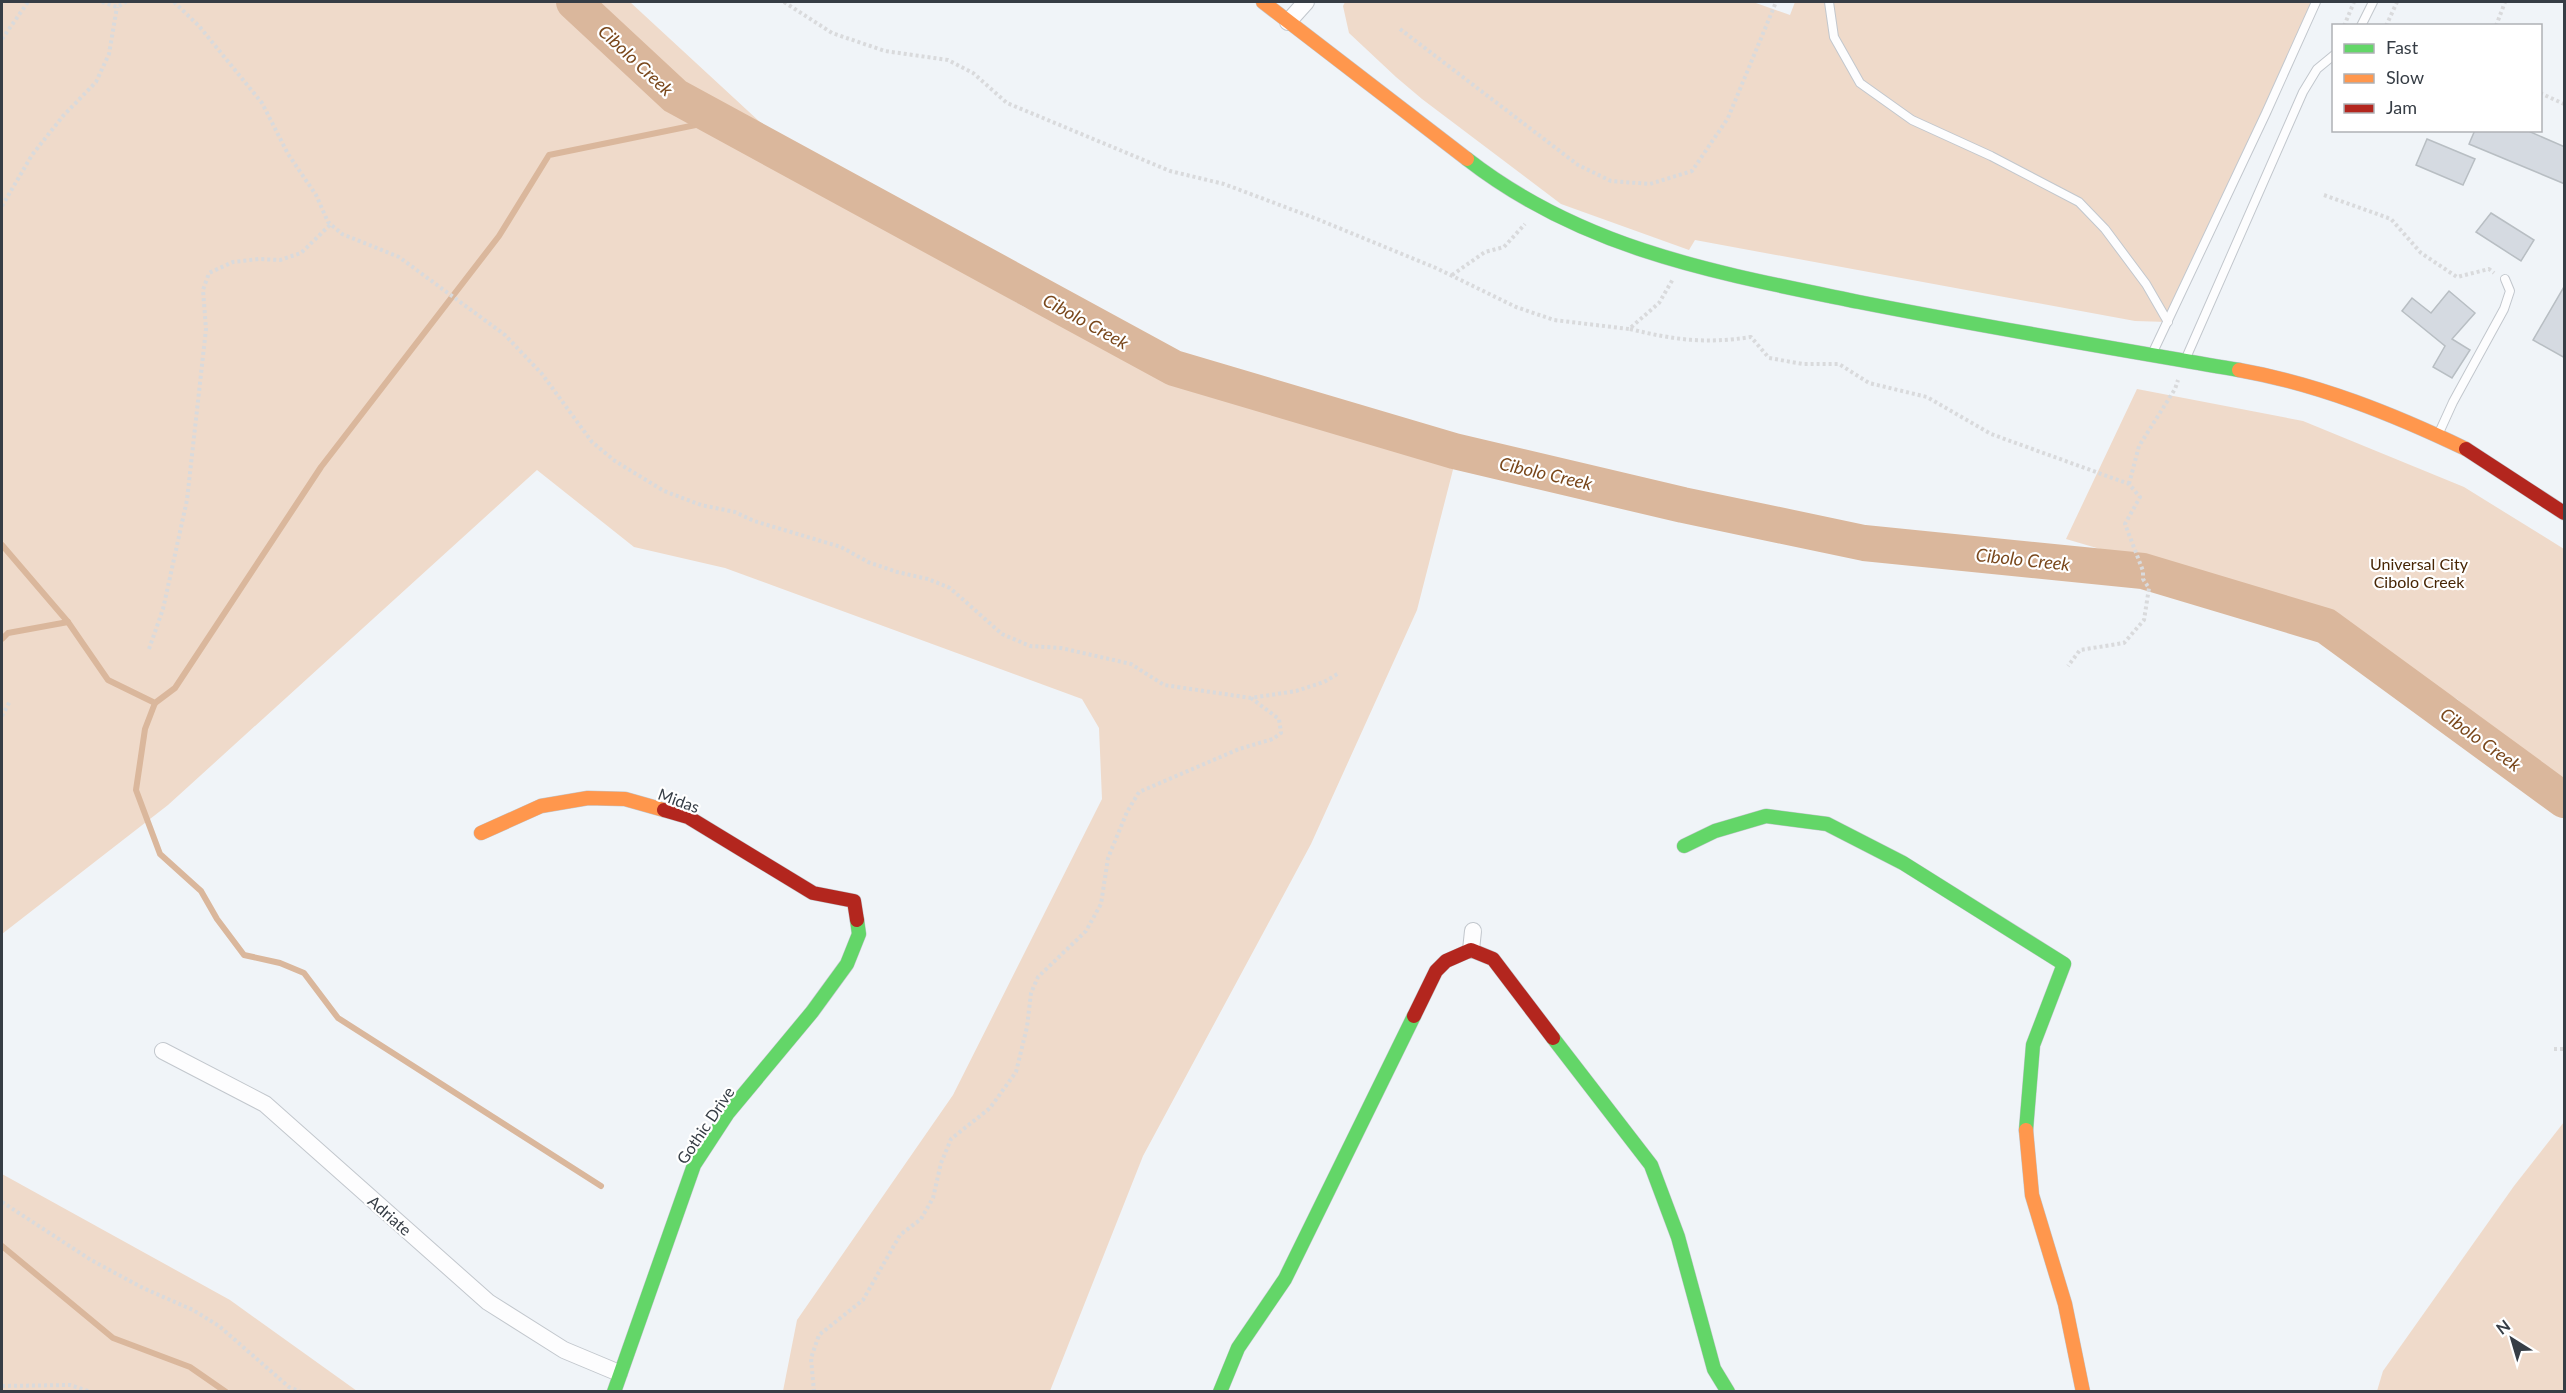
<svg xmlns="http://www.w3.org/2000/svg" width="2566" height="1393" viewBox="0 0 2566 1393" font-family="Lato,sans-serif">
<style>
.green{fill:#efdaca}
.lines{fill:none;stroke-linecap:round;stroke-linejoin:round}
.stream{stroke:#dab79c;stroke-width:6}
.river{stroke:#dab79c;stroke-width:36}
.building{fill:#d5dae1;stroke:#b8bec3;stroke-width:1.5}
.lane-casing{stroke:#c2c7cd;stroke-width:10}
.street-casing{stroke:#c2c7cd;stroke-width:18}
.fast-casing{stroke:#c2c7cd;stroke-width:15}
.slow-casing{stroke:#c2c7cd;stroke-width:15}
.jam-casing{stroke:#c2c7cd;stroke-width:15}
.path{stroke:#d9dadc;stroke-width:4;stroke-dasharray:3 3;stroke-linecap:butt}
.lane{stroke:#fdfdfe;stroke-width:8}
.street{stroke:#fdfdfe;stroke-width:16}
.fast{stroke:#63d668;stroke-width:14}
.slow{stroke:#ff974d;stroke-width:14}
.jam{stroke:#b3261e;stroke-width:14}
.labels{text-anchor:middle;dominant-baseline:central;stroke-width:4.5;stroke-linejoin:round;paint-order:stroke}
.park-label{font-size:16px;fill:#482605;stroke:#fff}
.street-label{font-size:16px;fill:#363d45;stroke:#fff}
.water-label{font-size:18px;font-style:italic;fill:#79471b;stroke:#fff}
</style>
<rect width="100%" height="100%" fill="#f0f4f8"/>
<g class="green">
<path d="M2,2h628l211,195 183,110 171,77 188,59 74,11 -40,156 -106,234 -168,312 -93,235h-267l14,-71 156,-225 149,-296 -3,-71 -17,-29 -357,-131 -91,-21 -97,-77 -369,335 -166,129z"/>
<path d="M1345,2h408l37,13 5,-13h521l-148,320 -33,-1 -440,-81 -6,10 -128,-46 -139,-105 -26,-22 -47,-44 -6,-27z"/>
<path d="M2137,389l166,32 161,66 100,62v239l-107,-89 -210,-107 -181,-53z"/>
<path d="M2564,1122v269h-187l6,-20 131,-185z"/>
<path d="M2,1174l228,126 127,91h-355z"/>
</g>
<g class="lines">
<g class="stream">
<path d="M2,545l66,77 40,58 47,23 20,-15 146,-221 178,-231 50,-81 171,-35"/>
<path d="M2,639l6,-6 60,-11"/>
<path d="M155,703l-10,26 -9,61 24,64 41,37 16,28 27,36 36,8 24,10 34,45 263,168"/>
<path d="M2,1246l111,92 77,29 36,25"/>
</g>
<path class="river" d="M574,2l101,94 499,272 280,83 229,54 181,38 279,28 183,55 238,174"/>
</g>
<g class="building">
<path d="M2475,130h51l39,17v37l-96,-40z"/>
<path d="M2427,139l48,20 -12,26 -47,-20z"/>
<path d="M2491,213l43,27 -13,21 -45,-29z"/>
<path d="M2565,285v73l-32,-18z"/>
<path d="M2449,291l26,22 -23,26 18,11 -18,28 -19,-11 12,-21 -43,-35 10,-13 19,15z"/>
</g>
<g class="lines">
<defs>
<g id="lane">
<path d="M1829,2l5,35 26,46 52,37 79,36 88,46 26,27 41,55 22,38"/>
<path d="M2361,26l12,-24"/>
<path d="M2153,352l113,-239 50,-111"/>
<path d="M2186,358l117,-266 14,-23 17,-14"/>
<path d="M2438,435l15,-33 51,-93 6,-18 -5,-12"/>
</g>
<g id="street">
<path d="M1288,22l18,-20"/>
<path d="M1471,950l2,-19"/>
<path d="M163,1051l102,53 223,198 76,48 55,23"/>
</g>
<g id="fast">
<path d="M1467,159c117,91 251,114 392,143 126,25 253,46 380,68"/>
<path d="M1684,846l31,-15 51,-15 61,8 76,39 161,101 -31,81 -7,85"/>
<path d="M1553,1038l98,127 27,72 36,132 14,23"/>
<path d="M614,1392l80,-227 34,-52 84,-101 35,-48 12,-30 -2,-14"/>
<path d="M1220,1392l18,-44 47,-69 129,-263"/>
</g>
<g id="slow">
<path d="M1263,2l204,157"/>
<path d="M2239,370c79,14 154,44 227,79"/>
<path d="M481,833l60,-27 47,-8 37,1 39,11"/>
<path d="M2026,1130l6,65 33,109 18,88"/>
</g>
<g id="jam">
<path d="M2466,449l98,64"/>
<path d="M664,810l24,7 125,76 41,8 3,19"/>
<path d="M1414,1016l22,-45 10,-10 25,-11 22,9 60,79"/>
</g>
</defs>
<use href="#lane" class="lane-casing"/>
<use href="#street" class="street-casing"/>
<use href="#fast" class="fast-casing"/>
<use href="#slow" class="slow-casing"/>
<use href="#jam" class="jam-casing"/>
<g class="path">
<path d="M102,2l15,5 9,-5"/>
<path d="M174,2l25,24 63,77 26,51 28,41 12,27 14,12 57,23 106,78 37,39 50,68 23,19 49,30 37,14 34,7 19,9 87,26 27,15 29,10 31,7 22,9 52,46 28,12 31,2 70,16 33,21 87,13 45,-7 28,-9 15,-9"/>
<path d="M784,2l48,31 53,18 63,9 25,13 34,30 163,68 54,13 93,35 119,49 80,39 38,13 75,9 30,-26 14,-24"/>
<path d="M2344,26l10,-24"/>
<path d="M2386,26l11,-24"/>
<path d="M2496,26l9,-24"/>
<path d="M1400,29l178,136 33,16 39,3 42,-13 36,-53 48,-116"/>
<path d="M2,39l26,-37"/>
<path d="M2540,93l24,11"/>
<path d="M2324,195l67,24 30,34 36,24 32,-8 5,4"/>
<path d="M2,206l30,-51 31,-39 33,-34 13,-28 8,-47"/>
<path d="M1452,275l33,-23 19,-5 21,-23"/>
<path d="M1630,329c45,11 75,15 121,8l18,21 34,6h36l30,19 58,14 64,37 138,50 11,13 -15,27 18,47v8l6,9 -5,32 -20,23 -44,7 -12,16"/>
<path d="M2129,484l10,-38 36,-57 3,-9"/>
<path d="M149,649l14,-40 24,-109 19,-171 -3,-39 6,-17 24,-11 26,-3 21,1 21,-7 30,-29"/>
<path d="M2,716l8,-15"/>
<path d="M2554,1049h10"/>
<path d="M2,1202l89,58 52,28 50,22 26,16 70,61 12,5"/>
<path d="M2,1386l68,-1 21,7"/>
<path d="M814,1392l-3,-34 8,-23 44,-35 37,-65 21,-16 12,-21 8,-35 10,-24 39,-31 26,-36 11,-45 4,-34 7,-16 48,-46 15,-27 7,-46 19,-46 12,-20 100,-43 34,-10 8,-6 -2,-14 -28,-21"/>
</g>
<use href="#lane" class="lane"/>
<use href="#street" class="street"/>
<use href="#fast" class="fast"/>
<use href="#slow" class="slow"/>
<use href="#jam" class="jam"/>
</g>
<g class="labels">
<g class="park-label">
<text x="2419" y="563">Universal City<tspan x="2419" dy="18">Cibolo Creek</tspan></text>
</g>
<g class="street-label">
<text transform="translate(679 800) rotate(20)">Midas</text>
<text transform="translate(705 1125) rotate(-56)">Gothic Drive</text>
<text transform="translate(390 1215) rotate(41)">Adriate</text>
</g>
<g class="water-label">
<text transform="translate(636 60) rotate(43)">Cibolo Creek</text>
<text transform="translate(1086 321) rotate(29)">Cibolo Creek</text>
<text transform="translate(1546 473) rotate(13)">Cibolo Creek</text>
<text transform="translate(2023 559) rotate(6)">Cibolo Creek</text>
<text transform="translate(2481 739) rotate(36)">Cibolo Creek</text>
</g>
</g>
<rect width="2566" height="1393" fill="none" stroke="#363d45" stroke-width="6"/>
<rect x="2332" y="24" width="210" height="108" fill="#ffffff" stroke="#afb1b5" stroke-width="1.5"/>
<rect x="2344" y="44" width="30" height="9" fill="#63d668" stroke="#afb1b5" stroke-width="1.5"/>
<text x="2386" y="54" font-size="18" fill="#363d45">Fast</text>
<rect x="2344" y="74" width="30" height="9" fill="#ff974d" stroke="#afb1b5" stroke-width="1.5"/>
<text x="2386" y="84" font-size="18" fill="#363d45">Slow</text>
<rect x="2344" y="104" width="30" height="9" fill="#b3261e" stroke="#afb1b5" stroke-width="1.5"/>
<text x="2386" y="114" font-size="18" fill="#363d45">Jam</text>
<g transform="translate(2512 1339) rotate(323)" stroke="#ffffff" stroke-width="4.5" paint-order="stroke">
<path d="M0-4.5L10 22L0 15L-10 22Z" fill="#363d45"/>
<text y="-9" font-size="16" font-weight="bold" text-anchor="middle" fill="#363d45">N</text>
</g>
</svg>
